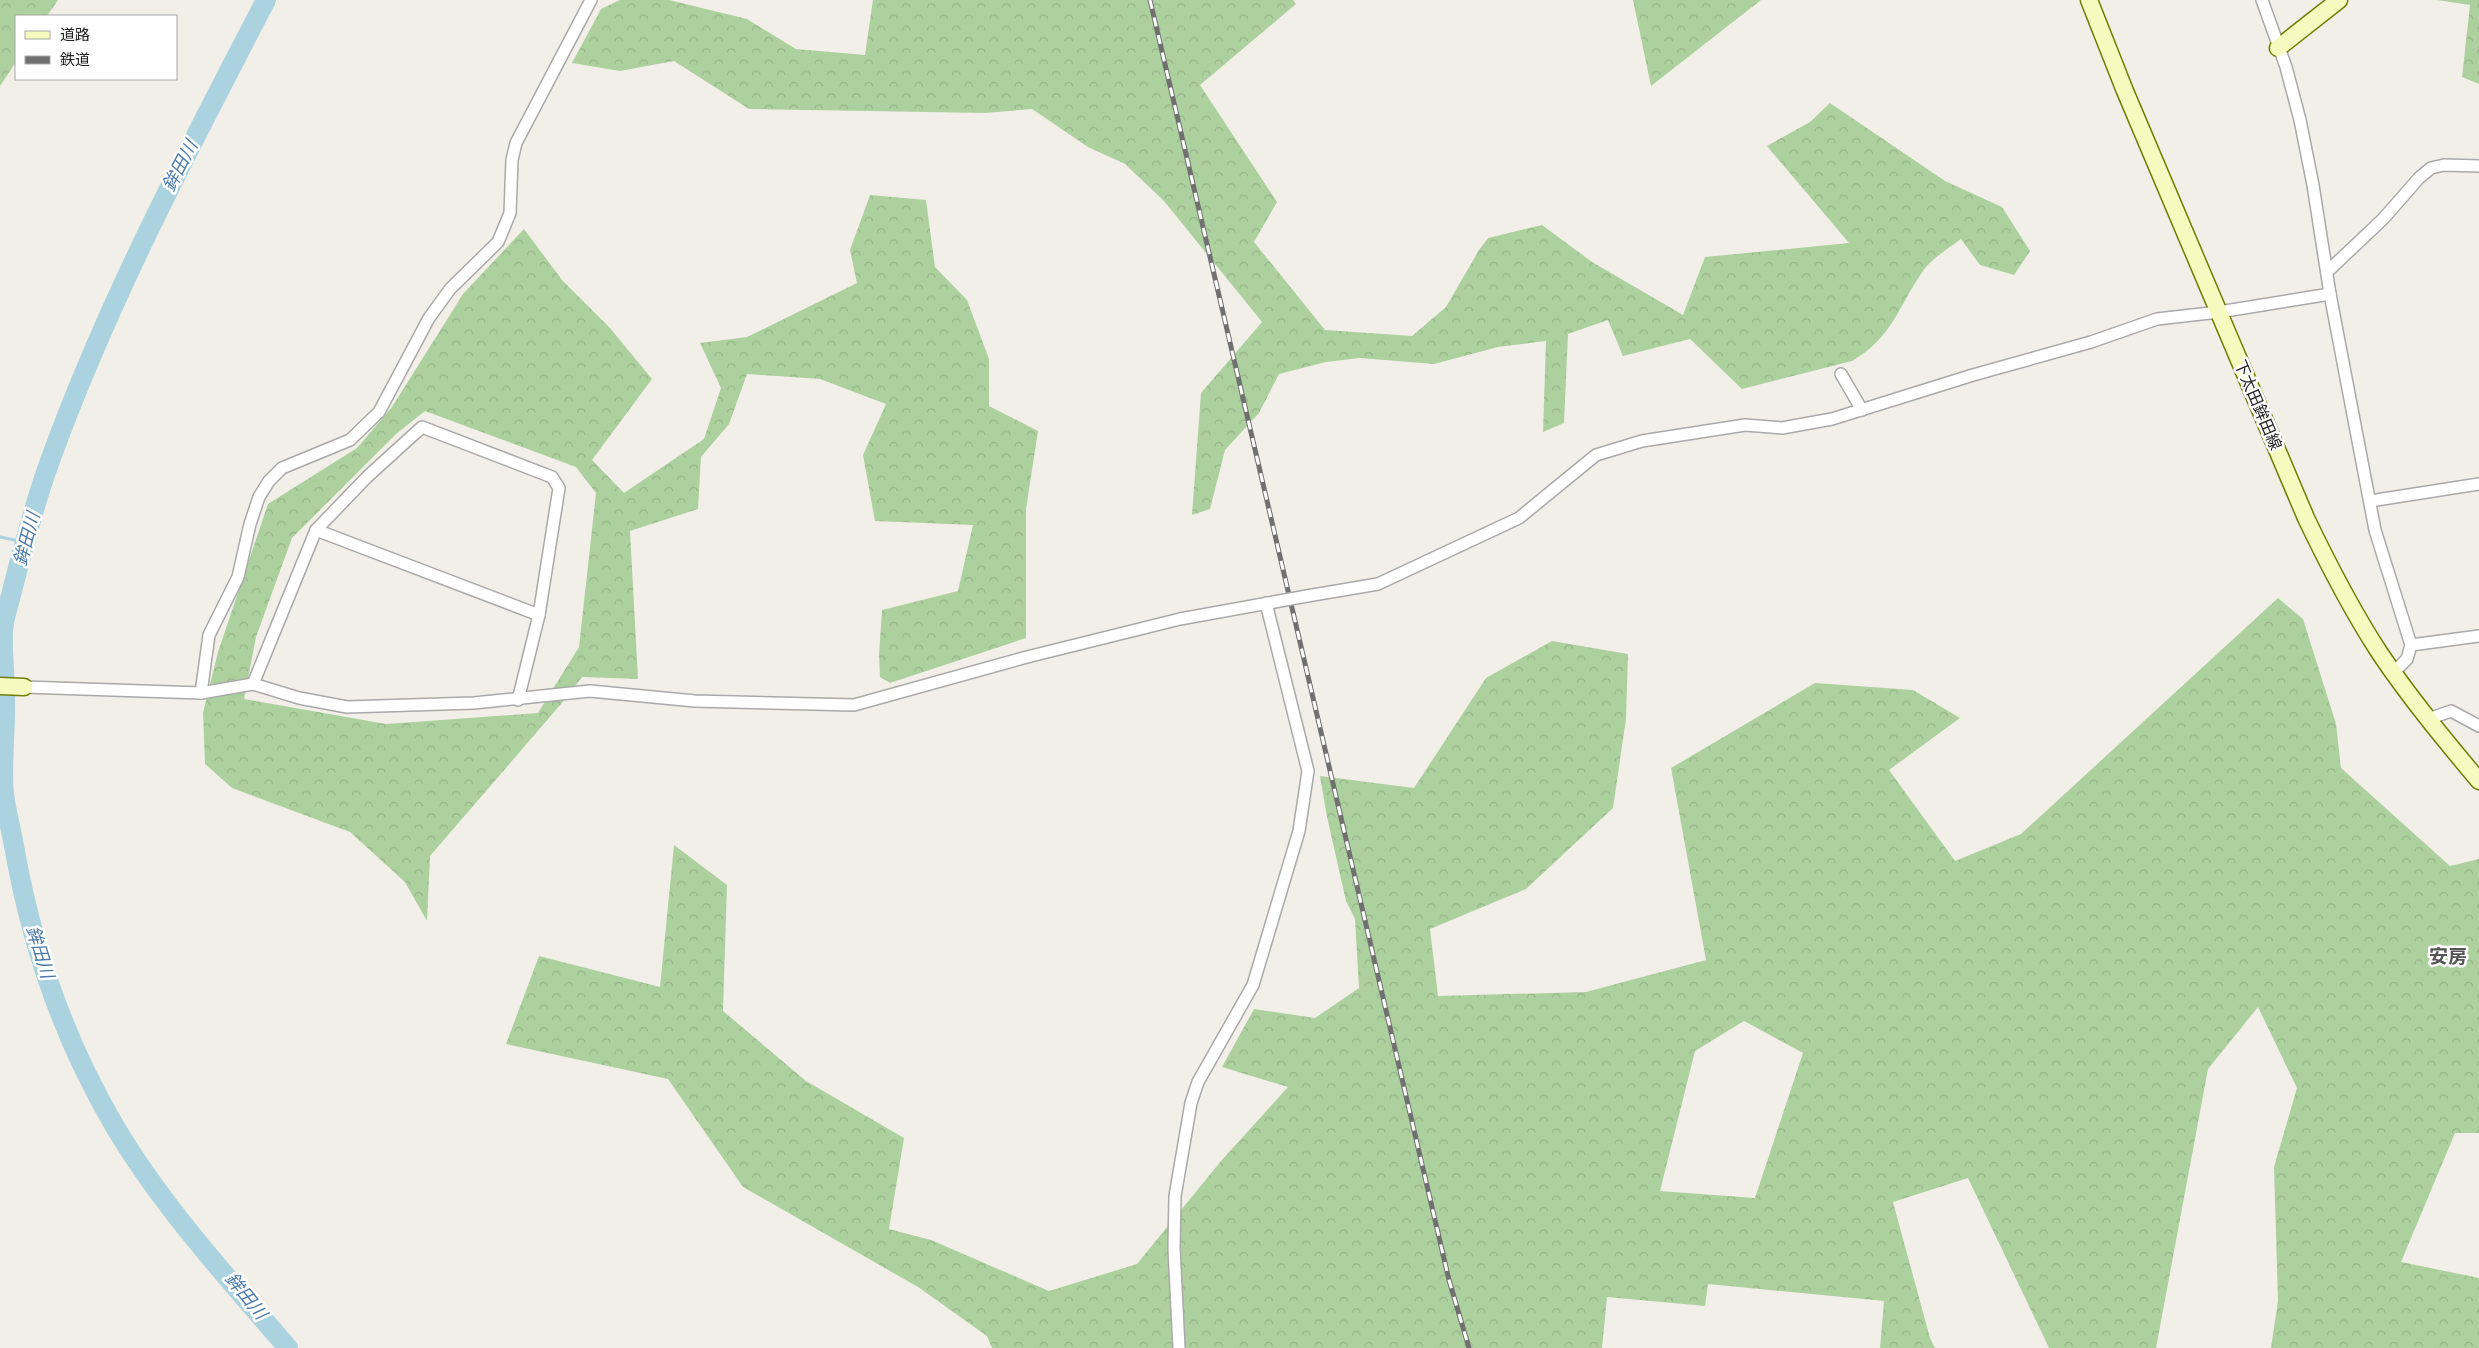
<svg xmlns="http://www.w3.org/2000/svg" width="2479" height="1348" viewBox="0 0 2479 1348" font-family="Rubik,'Noto Sans JP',sans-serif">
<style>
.forest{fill:url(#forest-crowns);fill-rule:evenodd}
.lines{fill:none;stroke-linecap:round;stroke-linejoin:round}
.stream{stroke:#aad3df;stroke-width:3}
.river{stroke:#aad3df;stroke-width:20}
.street-casing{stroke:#a9a9a9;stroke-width:14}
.secondary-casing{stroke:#707d05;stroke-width:19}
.street{stroke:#fff;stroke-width:11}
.secondary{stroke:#f7fabf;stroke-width:16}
.rail-casing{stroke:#707070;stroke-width:5}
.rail{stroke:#fff;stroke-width:3;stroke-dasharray:9;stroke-linecap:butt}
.street-bridge-casing{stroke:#a9a9a9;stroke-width:14;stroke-linecap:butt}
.street-bridge{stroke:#fff;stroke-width:11}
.labels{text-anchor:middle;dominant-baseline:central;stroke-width:5;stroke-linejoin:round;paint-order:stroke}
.street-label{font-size:16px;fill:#222;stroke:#fff}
.water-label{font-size:18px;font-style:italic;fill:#4a7aab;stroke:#fff}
.quarter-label{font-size:19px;font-weight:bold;fill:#555;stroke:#fff}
</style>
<defs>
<pattern id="forest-crowns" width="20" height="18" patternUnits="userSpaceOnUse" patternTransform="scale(1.25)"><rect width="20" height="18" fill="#add19e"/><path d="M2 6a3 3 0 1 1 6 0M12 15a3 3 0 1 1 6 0" fill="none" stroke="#95b388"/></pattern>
</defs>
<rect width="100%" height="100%" fill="#f2efe9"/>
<g class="forest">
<path d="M0,0h58l-11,16h-31v46l-16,24z"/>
<path d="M620,0h49l78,19 49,30 69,6 8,-55h420l3,4 -96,81 77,117 -23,40 71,88 87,6 34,-29 33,-57 9,-12 54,-13 50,37 91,53 22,-58 144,-14 -82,-97 43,-24 20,-19 115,78 57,26 28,44 -16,24 -34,-10 -19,-26c-12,9 -30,20 -38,32 -25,36 -31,67 -71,90l-110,28 -52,-50 -67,17 -15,-36 -40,14 -4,89 -21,9 3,-91 -48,6 -64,17 -74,-6 -34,4 -47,12 -20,39 -34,37 -15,59 -18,6 9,-122 61,-71 -98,-121 -39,-37 -37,-17 -56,-38 -47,4 -236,-4 -75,-48 -54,10 -48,-8 29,-54z"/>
<path d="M1633,0h128l-110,86z"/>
<path d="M2437,0h42v84l-17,-7 8,-72z"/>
<path d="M870,195l56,5 9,67 32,33 22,59v47l49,25 -12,78v129l-136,45 -10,-6 -1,-22 3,-45 76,-19 15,-66 -98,-4 -12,-66 23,-51 -66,-25 -73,-5 -18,50 -28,33 -3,52 -68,22 8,148 -56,-2 -21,27 -131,152 -3,65 -22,-39 -55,-50 -118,-44 -27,-24 -2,-51 15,-61 50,-148 89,-56 35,-41 71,-113 61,-65 38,51 48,48 42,51 -60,81 32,33 80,-54 17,-51 -21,-45 47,-6 110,-54 -7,-33zM425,411l151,56 20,26 -17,154 -41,66 -152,11 -142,-25 12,-62 36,-99 104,-104z"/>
<path d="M2278,598l25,21 33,105 5,44 109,98 29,-7v274h-24l-54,129 78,16v70h-208l7,-47 -4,-134 23,-79 -39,-81 -50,62 -52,279h-107l-81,-170 -75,24 37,136 5,10h-55l4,-47 -176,-17 -3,22 -98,-9 -5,51h-610l-5,-12 -69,-49 -175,-100 -75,-108 -162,-35 33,-88 121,31 14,-142 53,40 -4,126 83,70 98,57 -15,91 42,11 118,51 88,-27 84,-103 67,-74 -66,-20 32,-58 61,9 44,-30 -4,-69 -9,-18 -19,-84 -7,-41 94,12 72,-110 66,-37 76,13 -2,65 -13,89 -87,81 -96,40 8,67 148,-4 120,-32 -35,-192 144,-85 98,7 47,28 -71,52 66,91 66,-27zM1744,1021l59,32 -48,145 -95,-7 35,-140z"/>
</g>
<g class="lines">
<path class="stream" d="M0,537l24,5"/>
<path class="river" d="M266,0c-80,154 -162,308 -220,472 -13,38 -23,76 -33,115 -3,14 -9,29 -10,43 -1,22 2,45 2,67 1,32 -4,66 -1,97 2,17 7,35 10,52 17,98 49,192 100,279 47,80 113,152 174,223"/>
<defs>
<g id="street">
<path d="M2262,0l24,67 14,53 13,65 17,109 45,236 36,115 -4,14 -13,13"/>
<path d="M2327,272l56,-53 36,-41 12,-10 13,-3 35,1"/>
<path d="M1841,374l21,36"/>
<path d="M2370,501l109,-17"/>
<path d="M316,530l223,85"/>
<path d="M1307,596l71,-12 141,-66 77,-63 46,-14 103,-16 37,3 50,-9 141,-44 118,-33 66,-23 62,-7 111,-18"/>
<path d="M2411,645l68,-9"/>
<path d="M253,684l63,-154 51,-53 55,-50 130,50 7,11 -20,127 -21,85"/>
<path d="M24,687l177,6 52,-9 46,14 48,9 127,-4 116,-12 105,10 159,4 173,-48 153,-38 94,-17"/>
<path d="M201,693l8,-58 29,-58 12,-53 9,-27 10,-16 13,-13 68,-28 29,-28 50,-94 21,-29 48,-47 12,-29 2,-53 4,-17 75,-143"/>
<path d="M2428,719l23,-8 28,15"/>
<path d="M1179,1348l-5,-100 1,-52 16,-93 7,-21 55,-97 46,-154 9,-60 -42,-168"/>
</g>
<g id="secondary">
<path d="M2089,0l36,91 181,427c22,46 45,91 73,134 30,45 65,87 100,129"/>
<path d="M2278,48l61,-48"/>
<path d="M0,686l24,1"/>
</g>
</defs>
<use href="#street" class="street-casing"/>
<use href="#secondary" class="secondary-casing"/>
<use href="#street" class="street"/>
<use href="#secondary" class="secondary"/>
<defs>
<path id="rail" d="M1150,0l299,1280 20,68"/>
</defs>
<use href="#rail" class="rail-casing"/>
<use href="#rail" class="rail"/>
<defs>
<path id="street-bridge" d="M1274,602l33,-6"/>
</defs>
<use href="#street-bridge" class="street-bridge-casing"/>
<use href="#street-bridge" class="street-bridge"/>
</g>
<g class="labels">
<g class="street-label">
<text transform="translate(2258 405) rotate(67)">下太田鉾田線</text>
</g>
<g class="water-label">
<text transform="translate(180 166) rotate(-63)">鉾田川</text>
<text transform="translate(27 539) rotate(-75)">鉾田川</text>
<text transform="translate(40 952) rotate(73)">鉾田川</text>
<text transform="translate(246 1296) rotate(51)">鉾田川</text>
</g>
<g class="quarter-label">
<text x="2448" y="956">安房</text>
</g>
</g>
<rect x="15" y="15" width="162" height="65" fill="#ffffff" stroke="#a7a7a7"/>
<rect x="25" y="31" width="25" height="8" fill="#f7fabf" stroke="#a7a7a7"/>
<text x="60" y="40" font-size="15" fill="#222222">道路</text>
<rect x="25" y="56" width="25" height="8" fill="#707070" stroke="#a7a7a7"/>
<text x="60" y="65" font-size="15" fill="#222222">鉄道</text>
</svg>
